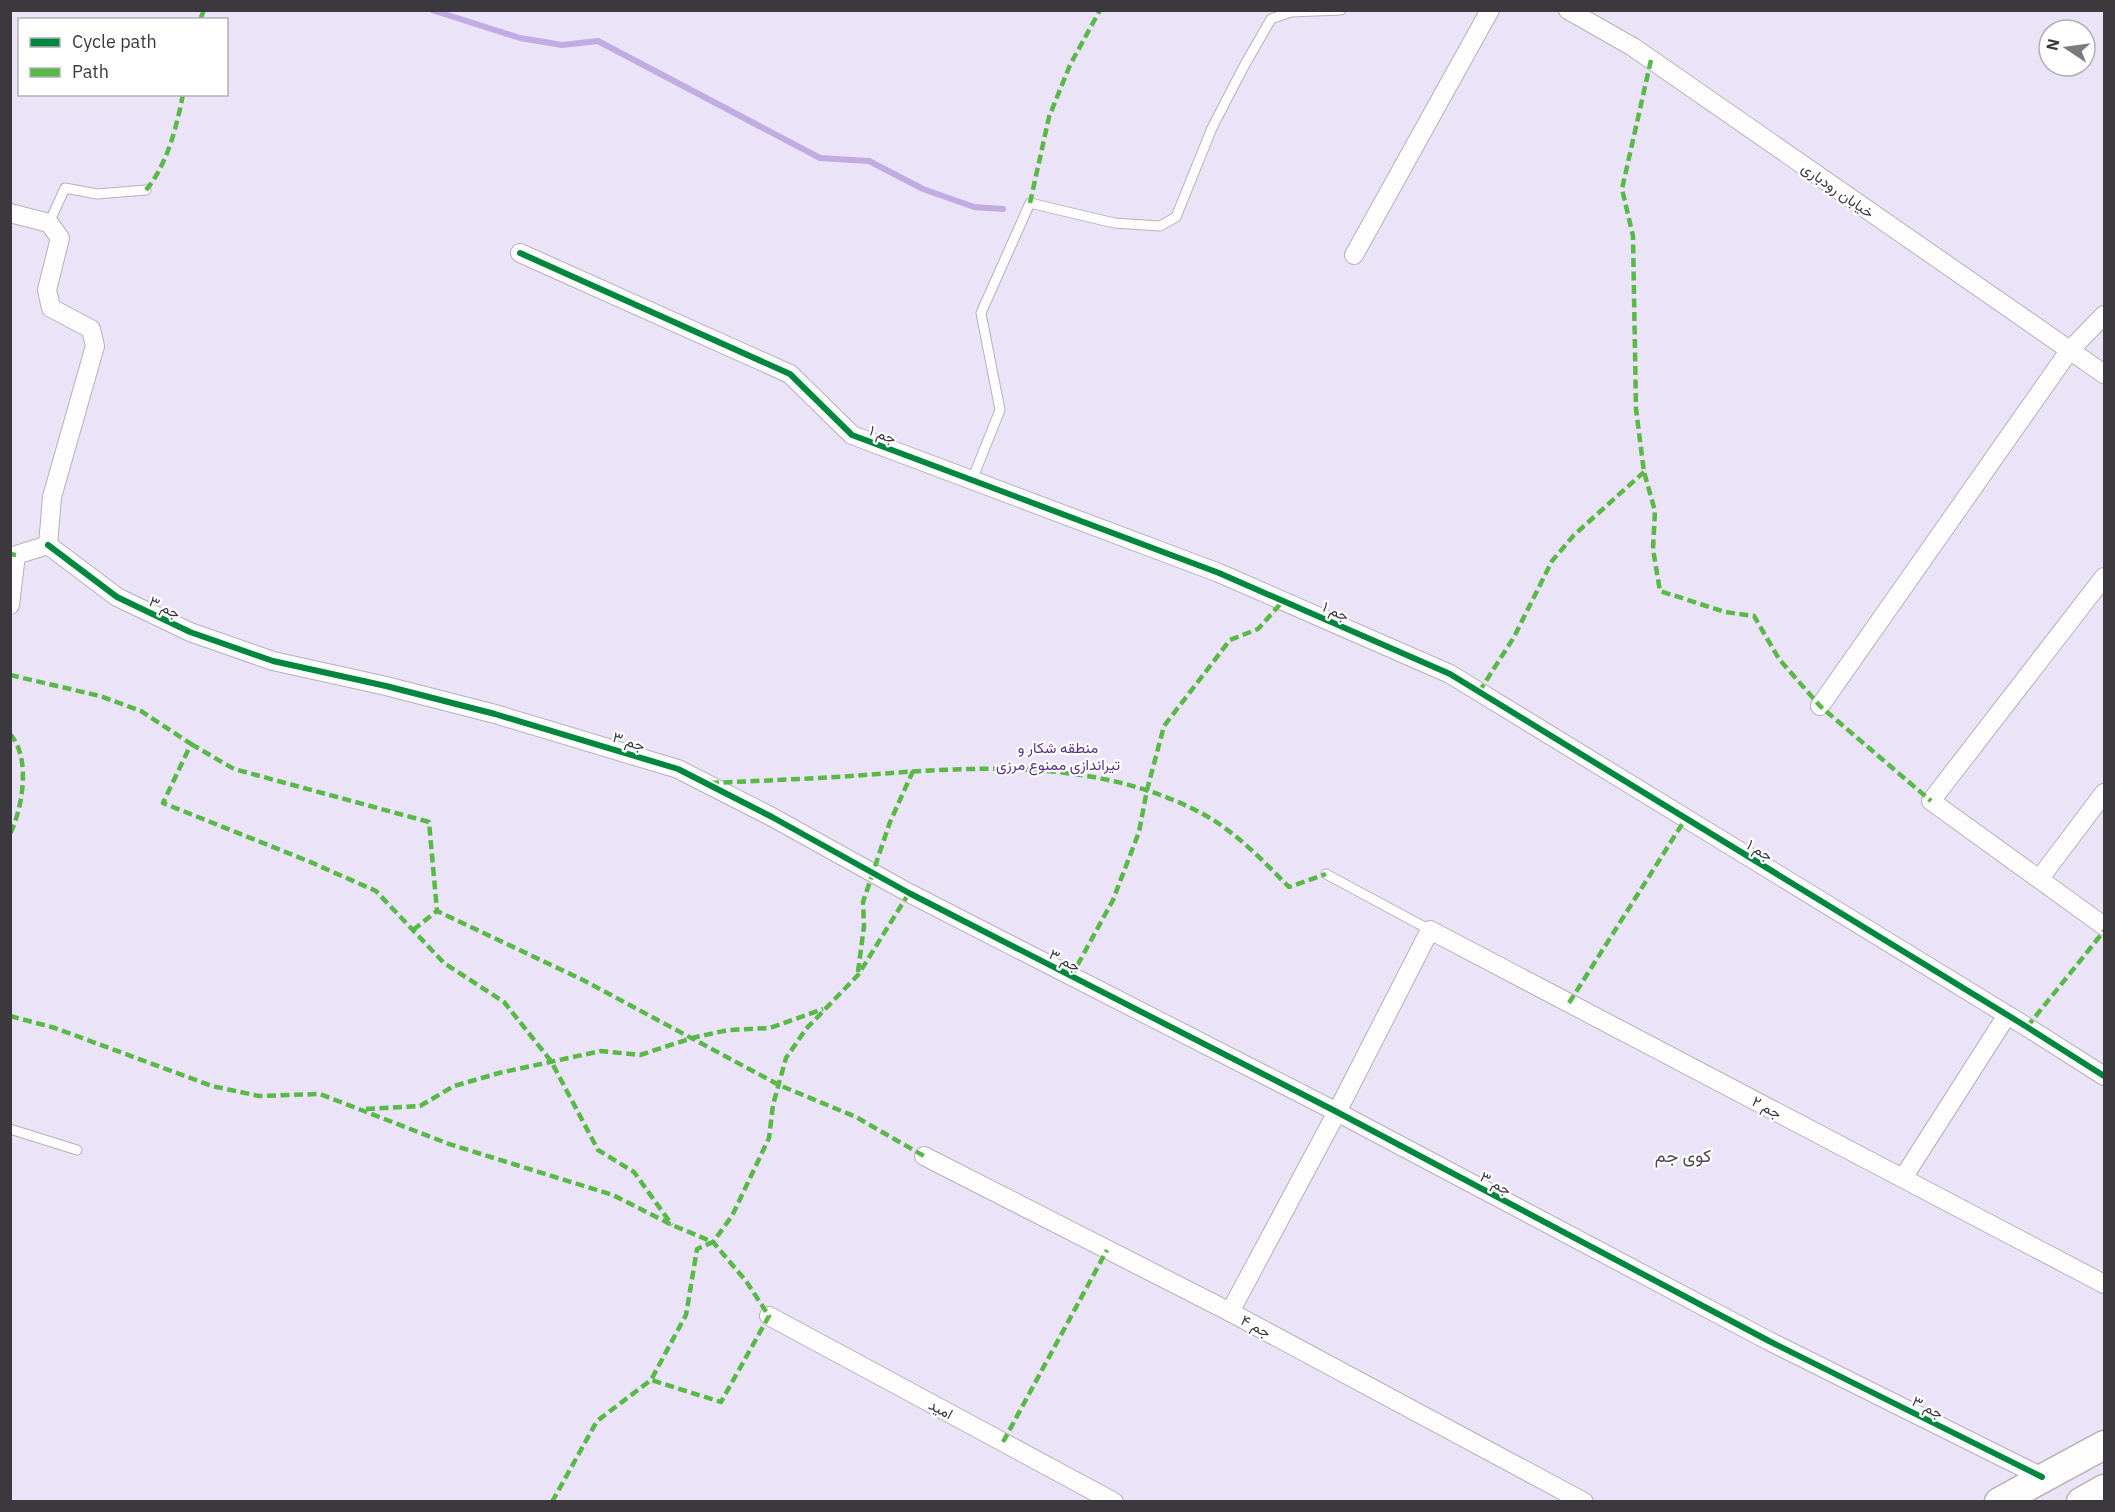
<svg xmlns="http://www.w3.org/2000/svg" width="2115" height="1512" viewBox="0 0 2115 1512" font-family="'IBM Plex Sans',Vazirmatn,sans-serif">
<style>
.green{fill:#ebe3f8;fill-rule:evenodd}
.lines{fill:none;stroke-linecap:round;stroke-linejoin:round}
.stream{stroke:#c2abe2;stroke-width:6}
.service-casing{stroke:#b4b2b7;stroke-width:11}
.minor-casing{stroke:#b4b2b7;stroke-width:20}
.primary-casing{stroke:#b4b2b7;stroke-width:31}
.service{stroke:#fefdfe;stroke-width:9}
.minor{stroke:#fefdfe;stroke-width:18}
.primary{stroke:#fefdfe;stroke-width:28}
.quiet{stroke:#58b947;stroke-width:4.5;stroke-dasharray:9 4.5;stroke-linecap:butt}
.cycleway-casing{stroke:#fff;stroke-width:10}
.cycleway{stroke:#00873e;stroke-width:6}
.labels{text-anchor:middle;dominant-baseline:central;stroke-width:4.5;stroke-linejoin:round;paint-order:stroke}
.street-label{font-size:15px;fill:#3b393e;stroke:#fff}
.park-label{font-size:15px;fill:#5c3089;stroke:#fff}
.quarter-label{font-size:18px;fill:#4e4954;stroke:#fff}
</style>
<rect width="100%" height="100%" fill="#f5f2fa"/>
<path class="green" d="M11,11h2093v1490h-2093zM20,20h206v74h-206zM2049,30h36v36h-36z"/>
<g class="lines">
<path class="stream" d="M432,10l88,28 42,7 36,-4 222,117 49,3 54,28 51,18 29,2"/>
<defs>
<g id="service">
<path d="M49,223l16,-35 32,6 49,-4"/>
<path d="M972,480l28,-70 -19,-97 49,-110 84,20 46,3 16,-9 36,-89 31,-60 28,-49 20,-7 50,-2"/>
<path d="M1326,874l104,56"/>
<path d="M10,1129l67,21"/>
</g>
<g id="minor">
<path d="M1568,10l65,37 471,327"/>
<path d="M10,213l39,10 11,15 -13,52 4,18 40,21 4,17 -43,151 -4,48 -32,10 -6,50"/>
<path d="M520,253l270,121 62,61 367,138 231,101 577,353 77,49"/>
<path d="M1354,255l136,-245"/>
<path d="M48,545l69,52 73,35 83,29 113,25 109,28 183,55 94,48 137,76 428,219 432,229 273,136"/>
<path d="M2104,577l-173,224 173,125"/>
<path d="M1820,706l249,-355 35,-36"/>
<path d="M2040,878l64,-85"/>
<path d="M924,1156l306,156 354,190"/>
<path d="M1903,1178l104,-163"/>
<path d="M1230,1312l107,-200 93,-182 674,354"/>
<path d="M769,1316l345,186"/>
</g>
<g id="primary">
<path d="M1999,1502l105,-57"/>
<path d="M2081,1502l23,-13"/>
</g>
</defs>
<use href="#service" class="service-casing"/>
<use href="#minor" class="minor-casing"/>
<use href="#primary" class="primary-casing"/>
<use href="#service" class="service"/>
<use href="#minor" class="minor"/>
<use href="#primary" class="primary"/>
<g class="quiet">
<path d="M200,20l4,-10"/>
<path d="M1651,60l-29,129 11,47 3,173 8,63 11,39 -2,38 7,42 65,21 29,4 25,43 41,47 111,95"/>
<path d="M146,190c21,-25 31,-64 37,-96"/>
<path d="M1030,203l19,-86 21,-52 30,-55"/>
<path d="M10,554l6,1"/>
<path d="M10,675l90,21 41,15 50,33 -28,59 145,58 68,30 68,72 60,39 47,59 47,89 36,22 38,53"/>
<path d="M1479,692l35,-55 38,-76 22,-26 70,-63"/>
<path d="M10,734c21,23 13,73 0,100"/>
<path d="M191,744l43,25 195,53 8,89 146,69 196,105 77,32 68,39"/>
<path d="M710,783c47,-2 94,-4 141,-7 118,-9 243,-20 352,38 33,18 60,47 86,73l37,-13"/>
<path d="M413,930l24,-19"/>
<path d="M858,972l6,-46 -1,-24 27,-80 23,-51"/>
<path d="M1071,977l42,-77 26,-68 8,-42 17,-64 66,-86 28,-11 25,-28"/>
<path d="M1569,1003l117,-185"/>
<path d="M10,1016l45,12 157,58 47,10 61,-2 129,50 164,51 59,30 41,17 -16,7 -11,66 -35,65"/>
<path d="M2027,1027l77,-96"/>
<path d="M366,1109l54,-3 34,-20 45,-13 102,-22 39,4 52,-17 36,-8 42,-2 53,-19"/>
<path d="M1003,1442l104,-192"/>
<path d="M552,1502l45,-81 54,-41 70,22 48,-86 -23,-35 -33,-39 19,-26 37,-78 4,-33 13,-47 20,-29 52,-54 51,-82"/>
</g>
<defs>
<g id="cycleway">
<path d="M520,253l270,121 62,61 367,138 231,101 577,353 77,49"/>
<path d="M48,545l69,52 73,35 83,29 113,25 109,28 183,55 94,48 137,76 428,219 432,229 273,136"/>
</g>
</defs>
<use href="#cycleway" class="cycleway-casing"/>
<use href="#cycleway" class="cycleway"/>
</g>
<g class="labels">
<g class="street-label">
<text transform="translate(1838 190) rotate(35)">خیابان رودباری</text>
<text transform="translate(883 434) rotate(20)">جم ۱</text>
<text transform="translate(165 607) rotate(26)">جم ۳</text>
<text transform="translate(1336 611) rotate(24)">جم ۱</text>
<text transform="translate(629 741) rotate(18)">جم ۳</text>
<text transform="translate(1760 850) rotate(31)">جم ۱</text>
<text transform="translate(1065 960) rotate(27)">جم ۳</text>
<text transform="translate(1767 1107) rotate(28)">جم ۲</text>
<text transform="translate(1496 1183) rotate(28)">جم ۳</text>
<text transform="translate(1256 1326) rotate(28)">جم ۴</text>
<text transform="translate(1928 1407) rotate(27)">جم ۳</text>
<text transform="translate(941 1409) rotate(28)">امید</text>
</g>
<g class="park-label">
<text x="1058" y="747">منطقه شکار و<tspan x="1058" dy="17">تیراندازی ممنوع مرزی</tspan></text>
</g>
<g class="quarter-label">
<text x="1683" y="1155">کوی جم</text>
</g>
</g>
<rect width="2115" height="1512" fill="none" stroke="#3b393e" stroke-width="24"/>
<rect x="18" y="18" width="210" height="78" fill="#ffffff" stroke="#b1b0b2" stroke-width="1.5"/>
<rect x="30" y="38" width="30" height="9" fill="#00873e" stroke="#b1b0b2" stroke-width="1.5"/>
<text x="72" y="48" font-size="18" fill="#3b393e">Cycle path</text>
<rect x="30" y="68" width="30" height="9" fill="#58b947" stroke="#b1b0b2" stroke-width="1.5"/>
<text x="72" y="78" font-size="18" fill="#3b393e">Path</text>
<g transform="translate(2067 48) rotate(283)"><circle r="28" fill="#ffffff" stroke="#b1b0b2" stroke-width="1.5"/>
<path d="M0-4.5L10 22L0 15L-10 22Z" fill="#7c7a80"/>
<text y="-9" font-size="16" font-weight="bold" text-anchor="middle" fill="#3b393e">N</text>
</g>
</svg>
